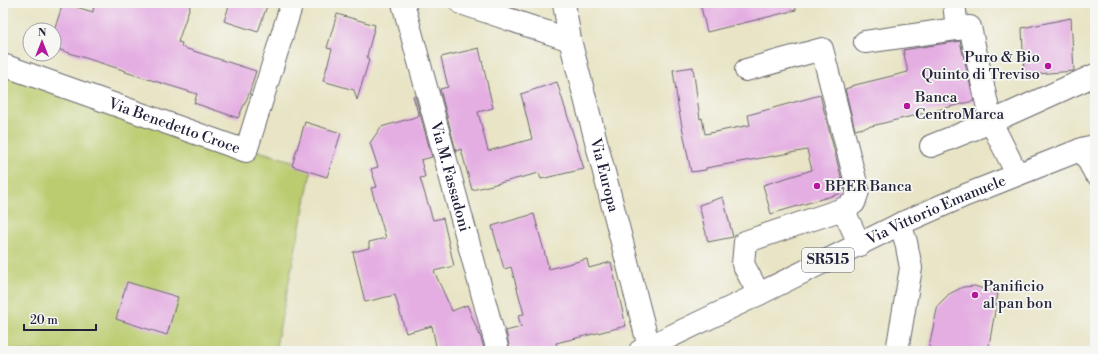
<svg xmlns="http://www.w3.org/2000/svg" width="1098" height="354" viewBox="0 0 1098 354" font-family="'Libre Bodoni',serif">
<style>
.green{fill:#bbcc6f;stroke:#6e7755}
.building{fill:#e4aee2}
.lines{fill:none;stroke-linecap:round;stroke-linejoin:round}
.minor-casing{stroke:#67666b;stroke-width:24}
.major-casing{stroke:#67666b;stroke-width:24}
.minor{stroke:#fff;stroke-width:22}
.major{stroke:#fff;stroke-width:22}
.poi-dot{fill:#b5179e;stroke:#f6f6f2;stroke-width:1.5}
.labels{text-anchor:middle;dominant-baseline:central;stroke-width:3.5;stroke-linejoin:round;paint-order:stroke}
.shield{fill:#f6f6f2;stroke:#626272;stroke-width:1}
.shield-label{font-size:14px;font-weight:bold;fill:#22223b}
.poi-label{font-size:15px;fill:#22223b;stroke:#f6f6f2;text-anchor:start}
.street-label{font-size:15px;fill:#22223b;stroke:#f6f6f2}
</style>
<rect width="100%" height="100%" fill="#f6f6f2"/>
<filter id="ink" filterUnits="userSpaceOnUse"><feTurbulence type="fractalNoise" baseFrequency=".025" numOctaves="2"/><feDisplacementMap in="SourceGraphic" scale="8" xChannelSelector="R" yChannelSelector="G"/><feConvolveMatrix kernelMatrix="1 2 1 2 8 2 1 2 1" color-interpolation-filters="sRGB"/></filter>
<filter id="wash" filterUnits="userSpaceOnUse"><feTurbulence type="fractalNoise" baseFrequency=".012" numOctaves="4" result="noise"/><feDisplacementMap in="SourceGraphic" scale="16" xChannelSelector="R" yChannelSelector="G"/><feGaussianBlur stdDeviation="0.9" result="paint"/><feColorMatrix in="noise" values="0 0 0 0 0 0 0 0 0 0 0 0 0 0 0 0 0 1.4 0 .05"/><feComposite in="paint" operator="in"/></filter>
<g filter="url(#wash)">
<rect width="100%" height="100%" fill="#e8e4c5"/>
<path class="green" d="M3,75l309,92 -37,184h-272z"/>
<g id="blocks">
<g class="building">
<path d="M63,3l30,9 1,-9h97l-13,39 4,1 -1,4 75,24 -7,23 -11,24 -44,-15 3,-9 -72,-22 1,-1 -72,-23v-17z"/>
<path d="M230,3h38l-10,29 -34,-11z"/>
<path d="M700,3h95l1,7 -89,22z"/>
<path d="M337,14l38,11 -8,31 2,4 -12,40 -3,-10 -31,-9 9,-32 -5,-1z"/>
<path d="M1071,18l3,53 -50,4 -2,-47z"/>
<path d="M960,41l14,60 -119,29 -10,-41 6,-2v-1l57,-14 -5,-22z"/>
<path d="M479,48l14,60 -15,4 10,39 44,-12 -11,-45 36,-12 27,87 -43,10 -2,-6 -67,17 -11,-41 -5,2 -16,-62 8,-2 -7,-30z"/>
<path d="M693,67l7,52 2,-1 3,16 45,-9 -2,-10 72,-20 25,97 -74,22 -8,-29 49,-15 -5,-20 -101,18v2l-15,2 -13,-66 -5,-36z"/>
<path d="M413,96h2l17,61 -11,3 4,17 -5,1 13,42 10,-2 11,48 -20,5 18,40 15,-6 14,33 4,13h-48l-5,-25 -26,7 -11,-38 -30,7 -12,-50 16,-4v-6l17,-4 -15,-50 6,-1 -6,-18 7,-2 -8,-24 11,-16 38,-11z"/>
<path d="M305,122l36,11 -14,44 -35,-11z"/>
<path d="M723,197l10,40 -25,5 -9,-37z"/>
<path d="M534,214l15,55 38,-10 2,9 22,-6 15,64 -70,17 2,8h-48l-4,-20 15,-4 -3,-12 6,-1 -13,-47 -7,2 -12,-43z"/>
<path d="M127,282l51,15 -11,38 -51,-16z"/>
<path d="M975,286l23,8 -10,57h-60l10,-46 11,-11 14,-7z"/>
</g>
</g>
</g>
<g filter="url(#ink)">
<use href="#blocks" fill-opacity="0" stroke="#67666b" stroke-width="1"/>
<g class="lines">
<defs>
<g id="minor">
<path id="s1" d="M403,3l95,348"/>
<path d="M461,3l109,37"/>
<path id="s2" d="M564,3l6,37 79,307"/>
<path d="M954,3l3,26"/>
<path d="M865,42l105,-15 21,95 26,52"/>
<path id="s3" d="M3,65l243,86 46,-148"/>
<path d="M746,70l76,-21 36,142 -4,12 -11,6"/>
<path d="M931,146l60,-24 104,-47"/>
<path d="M1082,149l13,24"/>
<path d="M759,294l-16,-30 2,-22 98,-33 17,36"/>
<path d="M897,351l14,-83 -5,-26 -6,-18"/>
</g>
<g id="major">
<path id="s4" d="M640,351l119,-57 141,-70 66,-29 119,-47 10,-2"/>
</g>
</defs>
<use href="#minor" class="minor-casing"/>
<use href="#major" class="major-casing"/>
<use href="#minor" class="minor"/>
<use href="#major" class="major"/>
</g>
</g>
<g class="poi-dot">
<circle cx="1048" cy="66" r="4"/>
<circle cx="907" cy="106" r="4"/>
<circle cx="817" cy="186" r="4"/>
<circle cx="975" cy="295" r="4"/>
</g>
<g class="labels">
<rect class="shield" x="802" y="248" width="52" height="24" rx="3"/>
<g class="shield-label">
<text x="828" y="260">SR515</text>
</g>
<g class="poi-label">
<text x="1040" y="57" text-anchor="end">Puro &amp; Bio<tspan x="1040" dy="17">Quinto di Treviso</tspan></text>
<text x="915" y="97">Banca<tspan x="915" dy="17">CentroMarca</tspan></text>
<text x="825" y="186">BPER Banca</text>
<text x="983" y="286">Panificio<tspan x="983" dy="17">al pan bon</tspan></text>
</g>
<g class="street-label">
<text stroke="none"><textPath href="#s3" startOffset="182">Via Benedetto Croce</textPath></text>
<text stroke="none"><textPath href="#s2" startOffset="177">Via Europa</textPath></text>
<text stroke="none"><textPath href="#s1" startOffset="180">Via M. Fassadoni</textPath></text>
<text stroke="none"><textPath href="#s4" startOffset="328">Via Vittorio Emanuele</textPath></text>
</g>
</g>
<rect width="1098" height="354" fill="none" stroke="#f6f6f2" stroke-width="16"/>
<g transform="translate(42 42)"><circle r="19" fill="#f6f6f2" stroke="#a1a1a9"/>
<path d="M0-3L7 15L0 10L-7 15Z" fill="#b5179e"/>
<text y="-6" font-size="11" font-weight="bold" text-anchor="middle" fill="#22223b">N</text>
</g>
<path d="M24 324v6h72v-6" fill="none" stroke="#22223b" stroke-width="2"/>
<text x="30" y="324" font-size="12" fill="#22223b" stroke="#f6f6f2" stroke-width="3" paint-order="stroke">20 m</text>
</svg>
